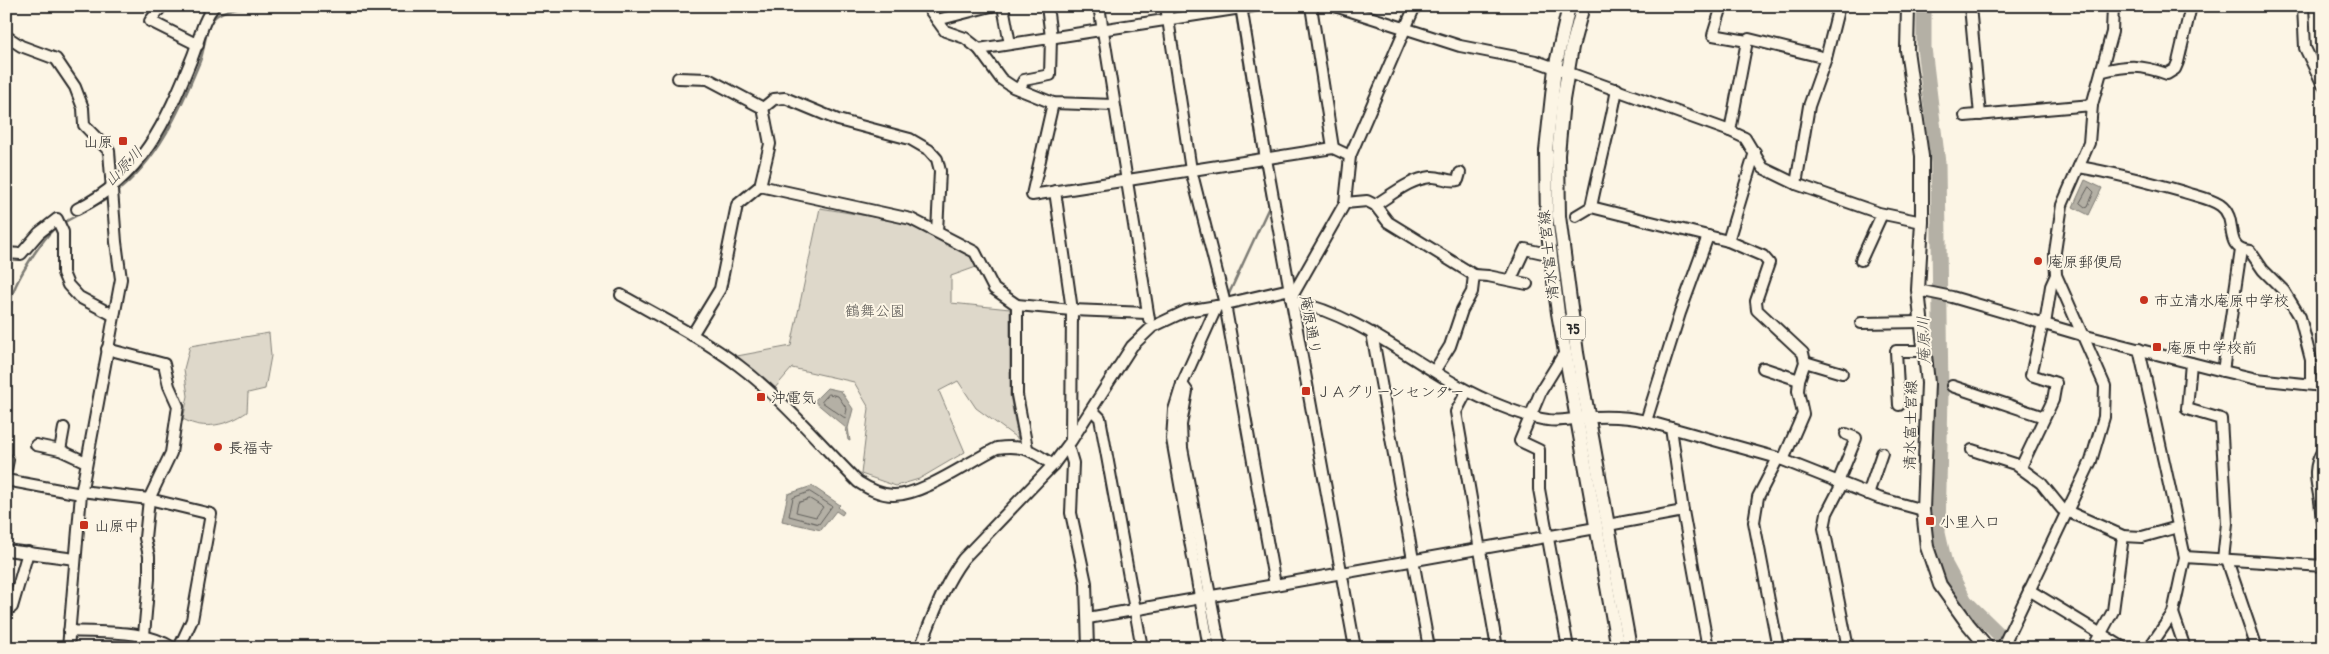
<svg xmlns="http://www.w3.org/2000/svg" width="2329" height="654" viewBox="0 0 2329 654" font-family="'Patrick Hand','Klee One',sans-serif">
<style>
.green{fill:#ded8ca;stroke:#84827a}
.water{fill:#b4b0a5;stroke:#7d7b74}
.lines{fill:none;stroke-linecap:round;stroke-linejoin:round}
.shore{stroke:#62605c;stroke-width:1}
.stream{stroke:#7d7b74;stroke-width:2.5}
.river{stroke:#b4b0a5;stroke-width:15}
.minor-casing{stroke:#2b2b2b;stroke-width:14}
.major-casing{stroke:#2b2b2b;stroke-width:16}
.minor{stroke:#fcf5e5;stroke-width:10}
.major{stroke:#fcf5e5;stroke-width:12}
.poi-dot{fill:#c8321e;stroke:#fcf5e5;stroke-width:2}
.labels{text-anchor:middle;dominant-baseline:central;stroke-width:4;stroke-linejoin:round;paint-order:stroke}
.shield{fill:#fcf5e5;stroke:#6a6863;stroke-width:1}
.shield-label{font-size:14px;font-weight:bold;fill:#2b2b2b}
.poi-label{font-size:15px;fill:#2b2b2b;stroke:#fcf5e5;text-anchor:start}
.street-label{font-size:15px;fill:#2b2b2b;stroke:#fcf5e5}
.park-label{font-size:15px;fill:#585653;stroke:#fcf5e5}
.water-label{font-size:16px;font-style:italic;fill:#545350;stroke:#fcf5e5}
</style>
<rect width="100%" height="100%" fill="#fcf5e5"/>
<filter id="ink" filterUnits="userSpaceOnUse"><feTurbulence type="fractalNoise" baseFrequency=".02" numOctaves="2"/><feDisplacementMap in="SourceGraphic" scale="10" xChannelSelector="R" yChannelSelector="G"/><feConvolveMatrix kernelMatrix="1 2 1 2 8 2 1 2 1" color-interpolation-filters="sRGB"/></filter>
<g filter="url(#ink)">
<g class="green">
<path d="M820,208l89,15 63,34 7,9 -28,10v27l59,6v86l8,44 -42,-31 -18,-27 -19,10 26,61 -46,27 -23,7 -35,-12 8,-66 -15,-26 -62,-14 -18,21 -37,-33 54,-10z"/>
<path d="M269,333l2,23 -6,33 -17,4 -1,19c-19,13 -43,19 -64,7l5,-23 -4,-27 6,-23z"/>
</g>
<g class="water">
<path d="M2085,180l17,8 -13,27 -16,-8z"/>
<path d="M827,388l14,3 12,18 -5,19 2,13 -2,-1 -2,-12 -32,-27z"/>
<path d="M812,486l28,19 -2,2 6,5 -2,3 -6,-4 -15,19 -39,-9 6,-27z"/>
</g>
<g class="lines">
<g class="shore">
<path d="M2089,187l5,5 -6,14 -3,1 -5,-4z"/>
<path d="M829,394l9,2 9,13 -2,9 -23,-16z"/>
<path d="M810,492l22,14 -13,18 -30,-8 4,-18z"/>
<path d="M810,499l13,8 -7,10 -20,-5 2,-9z"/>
</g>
<g class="stream">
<path d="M1236,13l24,145"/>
<path d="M115,193c43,-32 65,-83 85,-132 5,-13 5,-33 14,-43 9,-9 25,-11 37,-12"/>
<path d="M61,224l48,-26"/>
<path d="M1227,298l42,-91 -8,-44"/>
<path d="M6,338c6,-14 3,-27 6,-42 4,-17 31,-58 44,-69"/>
<path d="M1188,382l34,-75"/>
</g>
<path class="river" d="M1924,6v42l14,115 3,231 -3,139 7,31 20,37 48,47"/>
<defs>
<g id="minor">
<path d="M162,6l-12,15 48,24"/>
<path d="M927,6l18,25 20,7 14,11 22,30 12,8 40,16 61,2"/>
<path d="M1003,6l7,38"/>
<path d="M1099,6l50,313"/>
<path d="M1166,6l25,164 34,134 50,281"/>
<path d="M1241,6l25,153 89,489"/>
<path d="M1311,6l22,142"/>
<path d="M1335,6l125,40 76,15 194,70 15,7 18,30 33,16 83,29 43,9"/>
<path d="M1722,6l-9,29 34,6 -17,90"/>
<path d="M1970,6l10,109"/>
<path d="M2303,6l2,42 18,37"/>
<path d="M937,20l54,-14"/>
<path d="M6,36l15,10 35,13 19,28 8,21 1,17 25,26 7,91 5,37 -40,215 -13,154"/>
<path d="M1747,41l2,-2 77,19 13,-52"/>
<path d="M979,49l275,-43"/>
<path d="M2103,71c27,-6 38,-6 64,3l8,-5 3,-7 13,-56"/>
<path d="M678,78l30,1 55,29 11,-9 11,-1 53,22 72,19 19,11 8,9 3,12 -3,61"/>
<path d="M1019,89l5,-9 26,-5 1,-38 -4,-31"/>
<path d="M1053,103l-21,92 301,-47 17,8"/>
<path d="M1965,116l127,-11"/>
<path d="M1755,152l-27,89 35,15 6,7 -13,38 1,9 46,43 2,9 -6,18 -1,11 5,23 -20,46"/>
<path d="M2079,167c35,6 70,15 105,25 11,4 25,6 36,13 20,14 1,43 30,46l13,19 21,21 16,26 11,43v24"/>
<path d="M1796,184l13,-78 17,-48"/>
<path d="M760,186l10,-42 -7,-36"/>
<path d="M1055,191l17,119 -1,130"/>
<path d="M1345,203l22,-2 8,4 13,17 86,53 -2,17 -10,18 -12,36 -15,24"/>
<path d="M1375,205c18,-11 35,-26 56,-28 9,-1 19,6 27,3l2,-7"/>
<path d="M1591,207l137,34"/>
<path d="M77,209c65,-32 89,-87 115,-151 7,-17 10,-37 22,-52"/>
<path d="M1576,216l15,-9c8,-40 19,-78 26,-118"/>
<path d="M6,253l15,1 18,-21 18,-14 6,13v41l5,12 11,12 34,18"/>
<path d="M1861,260l21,-46"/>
<path d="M1474,275l14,1 39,8"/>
<path d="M1511,279l14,-30 18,4 6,-2"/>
<path d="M1918,290l34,7 130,38 141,36 34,8 66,7"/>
<path d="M621,295c39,22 81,43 117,70 44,33 81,78 120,117 11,7 22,13 35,13 29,1 77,-34 104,-47 26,-4 36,3 56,17"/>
<path d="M1291,298l54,-95 5,-47 65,-150"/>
<path d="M1292,301c80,17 135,77 209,105 15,6 31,12 47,14 10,2 23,-1 34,-2 22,-2 42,-2 64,3l132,37 101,40 44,12"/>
<path d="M1017,305v90l10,53"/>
<path d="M1861,323l61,-1"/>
<path d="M2045,324l6,-38 5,-11"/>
<path d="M1372,333l57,315"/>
<path d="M692,335l28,-46 17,-84 23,-19 151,33 64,33 19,37 23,16 55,5 75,3"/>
<path d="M107,349l57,15 5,22 9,20 -7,47 -22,46 -4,39 4,18v23l-5,56"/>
<path d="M2139,349l46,208 -12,56 -24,35"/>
<path d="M1566,355l-4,2 -21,34 -21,50 19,9v39l29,159"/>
<path d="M1805,362l37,11"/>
<path d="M2191,363l-4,46 34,10 6,104 -4,36"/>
<path d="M1763,368l36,12"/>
<path d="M2223,371l18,-121"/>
<path d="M1182,384l5,7 -6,34 1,23 38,200"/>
<path d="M1952,386l92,31"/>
<path d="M1467,391l-11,21 41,236"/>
<path d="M1899,405l-3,-54h29"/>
<path d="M1092,410l8,8 42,230"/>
<path d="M1646,421l34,-108 28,-77"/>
<path d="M64,428l-4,22 26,12"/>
<path d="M1671,428l12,83 25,137"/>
<path d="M36,445l24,5"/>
<path d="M1068,446l5,17 -2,50 15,70 2,65"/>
<path d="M1972,450l43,14 26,19 21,26 61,27 19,1 36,-10"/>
<path d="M6,458l2,2 -2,10"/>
<path d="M1778,458l-20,39 -4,25 24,126"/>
<path d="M2021,467l32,-67 3,-17 -25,-8 12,-52"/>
<path d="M6,480l75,14"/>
<path d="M1838,482l18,-44 -10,-4"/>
<path d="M1842,484l-15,29 -3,15 24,120"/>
<path d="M81,491l68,8 62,15 -19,106 -13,28"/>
<path d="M1868,494l14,-41"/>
<path d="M1608,525l75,-14"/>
<path d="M6,550l69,9"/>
<path d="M2185,557l138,9c-1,-19 0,-37 -2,-55 -1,-25 -12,-37 2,-61"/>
<path d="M2227,560l30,88"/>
<path d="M2029,590l95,58"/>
<path d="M12,607l16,-55"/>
<path d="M2173,613l12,35"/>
<path d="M1088,618l508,-90"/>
<path d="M69,631c34,2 75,-2 104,17"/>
<path d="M920,648c13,-32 23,-62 43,-89l90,-94 18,-24 61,-95 20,-19 34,-16 31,-5 73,-17"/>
<path d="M1209,648l-37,-209 2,-29 8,-26 35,-78"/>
<path d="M2002,648l89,-187 13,-44 1,-31 -49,-111 -1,-23 7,-47 27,-62 3,-38 20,-73 1,-26"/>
<path d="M2093,648l20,-37 10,-75"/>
</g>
<g id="major">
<path d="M1569,6l-14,62 -9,83 1,74 11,88 60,335"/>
<path d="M1583,6l-11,41 -9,53 -5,55 1,61 18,137 53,295"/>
<path d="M1908,6l-1,44 15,106v66l-4,68 10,93 -5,127 4,37 13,38 28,39 20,24"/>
</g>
</defs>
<use href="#minor" class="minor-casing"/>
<use href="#major" class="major-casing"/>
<use href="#minor" class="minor"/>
<use href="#major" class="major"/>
</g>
</g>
<g class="poi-dot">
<rect x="118" y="136" width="10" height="10" rx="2.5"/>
<circle cx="2038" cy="261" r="5"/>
<circle cx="2144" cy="300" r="5"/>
<rect x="2152" y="342" width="10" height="10" rx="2.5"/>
<rect x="1301" y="386" width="10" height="10" rx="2.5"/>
<rect x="756" y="392" width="10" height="10" rx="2.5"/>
<circle cx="218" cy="447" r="5"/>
<rect x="1925" y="516" width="10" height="10" rx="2.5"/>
<rect x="79" y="520" width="10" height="10" rx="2.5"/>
</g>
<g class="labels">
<rect class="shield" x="1560.5" y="316.5" width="25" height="23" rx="4"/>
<g class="shield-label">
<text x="1573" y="328">75</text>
</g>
<g class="poi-label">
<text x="113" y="141" text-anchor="end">山原</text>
<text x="2048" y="261">庵原郵便局</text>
<text x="2154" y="300">市立清水庵原中学校</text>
<text x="2167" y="347">庵原中学校前</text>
<text x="1316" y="391">ＪＡグリーンセンター</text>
<text x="771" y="397">沖電気</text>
<text x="228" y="447">長福寺</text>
<text x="1940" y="521">小里入口</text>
<text x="94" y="525">山原中</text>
</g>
<g class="street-label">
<text transform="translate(1548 255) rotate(-96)">清水富士宮線</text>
<text transform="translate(1311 325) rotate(80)">庵原通り</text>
<text transform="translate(1910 425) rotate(-89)">清水富士宮線</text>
</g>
<g class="park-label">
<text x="875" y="310">鶴舞公園</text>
</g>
<g class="water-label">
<text transform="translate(123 166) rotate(-46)">山原川</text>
<text transform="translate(1923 340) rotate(-91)">庵原川</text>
</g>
</g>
<rect width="2329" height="654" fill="none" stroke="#fcf5e5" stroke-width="25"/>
<rect x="12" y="12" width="2304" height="629" fill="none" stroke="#2b2b2b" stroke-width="2" filter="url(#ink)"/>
</svg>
